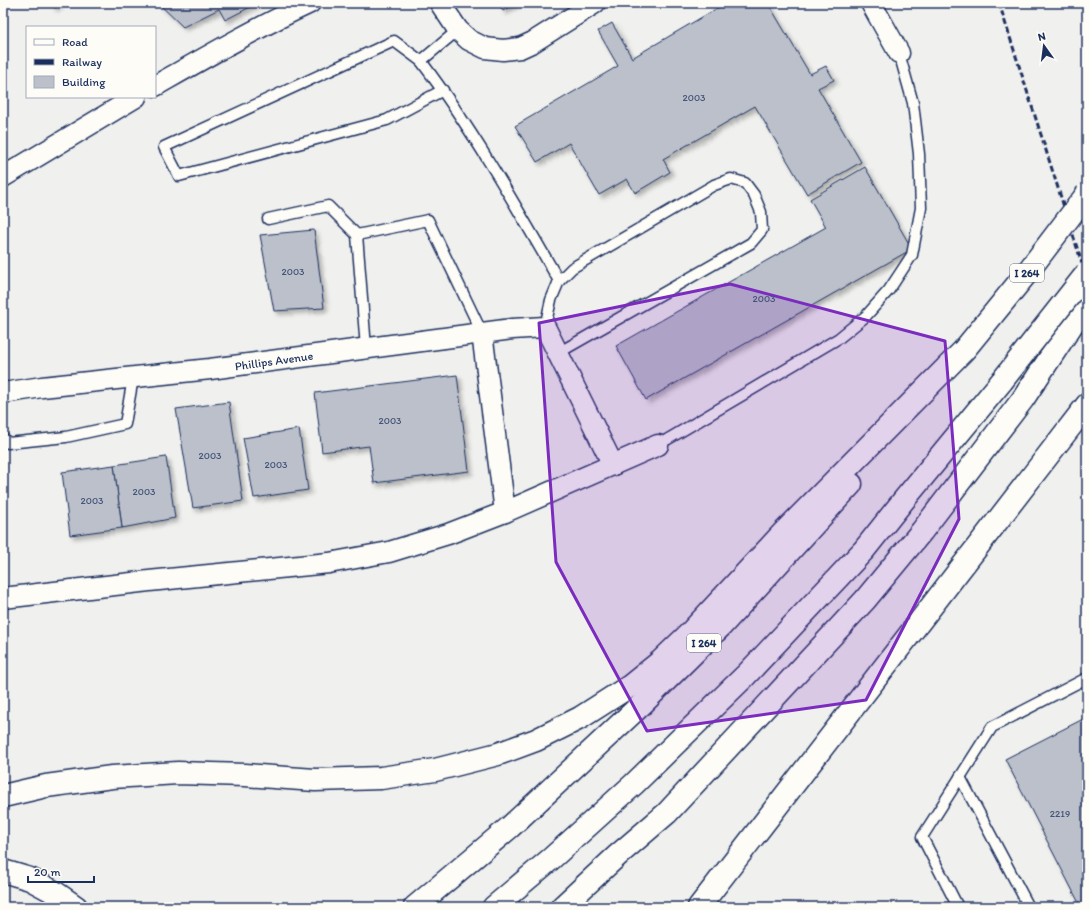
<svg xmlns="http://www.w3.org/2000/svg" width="1090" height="910" viewBox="0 0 1090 910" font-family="Itim,sans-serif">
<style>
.building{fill:#bbc0ca;stroke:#1b2f5e;filter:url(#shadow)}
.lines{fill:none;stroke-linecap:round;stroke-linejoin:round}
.service-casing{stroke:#1b2f5e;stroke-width:13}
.minor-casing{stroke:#1b2f5e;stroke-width:23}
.motorway-casing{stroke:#1b2f5e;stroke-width:25}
.service{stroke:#fdfcf7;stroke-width:10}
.minor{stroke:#fdfcf7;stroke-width:20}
.motorway{stroke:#fdfcf7;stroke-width:22}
.rail{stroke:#1b2f5e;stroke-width:3;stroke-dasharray:6 3;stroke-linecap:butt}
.motorway-bridge-casing{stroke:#1b2f5e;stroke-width:25;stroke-linecap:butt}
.motorway-bridge{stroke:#fdfcf7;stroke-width:22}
.marked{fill:#7b2cbf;fill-opacity:0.2;stroke:#7b2cbf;stroke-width:3;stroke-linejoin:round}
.labels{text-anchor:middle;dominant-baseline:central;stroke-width:3;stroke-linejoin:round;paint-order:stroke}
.number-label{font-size:10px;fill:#435379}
.shield{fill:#fdfcf7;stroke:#5f6c8c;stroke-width:1}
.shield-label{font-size:11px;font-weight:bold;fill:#1b2f5e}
.street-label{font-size:12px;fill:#1b2f5e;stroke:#fdfcf7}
</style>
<defs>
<filter id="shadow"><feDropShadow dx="3.5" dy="3.5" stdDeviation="2" flood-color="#0004"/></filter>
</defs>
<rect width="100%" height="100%" fill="#f0f0ee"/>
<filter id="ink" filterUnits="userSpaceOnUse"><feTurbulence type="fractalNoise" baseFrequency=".025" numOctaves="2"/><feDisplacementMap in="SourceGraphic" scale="8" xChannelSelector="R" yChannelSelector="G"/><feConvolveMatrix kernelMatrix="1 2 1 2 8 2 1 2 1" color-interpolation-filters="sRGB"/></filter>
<g filter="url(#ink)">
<g class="building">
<path d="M50,3h10l-5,5z"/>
<path d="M158,3h100l-33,17 -6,-11 -36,18z"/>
<path d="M499,3h17l-13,8z"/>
<path d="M726,3h42l42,71 16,-8 8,14 -16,8 43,74 -54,32 -52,-88 -92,53 7,13 -35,21 -8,-14 -28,16 -30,-52 -32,19 -22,-36 103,-60 -20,-35 14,-8 20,35z"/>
<path d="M865,167l47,82 -266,151 -30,-54 210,-119 -16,-28z"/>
<path d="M314,230l10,78 -50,3 -14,-76z"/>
<path d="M457,375l12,96 -95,12 -5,-37 -47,6 -7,-59z"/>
<path d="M229,402l14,99 -50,7 -17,-99z"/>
<path d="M299,429l9,61 -54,8 -11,-60z"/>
<path d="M166,457l9,61 -53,10 -8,-63z"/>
<path d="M114,465l8,63 -52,7 -8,-63z"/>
<path d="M1087,717v190h-6l-76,-148z"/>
</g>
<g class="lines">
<defs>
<g id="service">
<path d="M458,30l-37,31c52,69 95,145 138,220"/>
<path d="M421,61l-27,-20 -230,106 15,29 208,-56 56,-30"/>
<path d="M268,219l60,-13 29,29"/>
<path d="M545,327l6,-27 8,-19 13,-13 142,-83 17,-6 14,4 9,12 7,17 1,18 -11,13 -193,110"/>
<path d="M366,348l-9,-113 71,-15 54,113"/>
<path d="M3,438l5,5 58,-6 59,-13 8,-46"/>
<path d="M658,445l181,-107 27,-22 23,-26 23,-35 9,-47 -2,-54 -6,-51 -14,-50"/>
<path d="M960,777l69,130"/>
<path d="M958,907l-36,-70 70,-110 95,-49"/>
</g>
<g id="minor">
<path d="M440,3l18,27 11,10 16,8 18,2 17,-2 13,-6 62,-39"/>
<path d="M871,3l28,50"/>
<path d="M155,86c51,-29 101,-58 155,-83"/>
<path d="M3,177l133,-80"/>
<path d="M482,333l23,179"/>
<path d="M3,393l39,-6 168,-18 272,-36 30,-4 33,-2 68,138"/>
<path d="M3,598l146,-17 180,-18 60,-11 59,-18 57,-22 153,-67"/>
</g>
<g id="motorway">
<path d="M3,796l43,-10 66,-9 66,-4 67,2 70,5 66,-2 54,-8 63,-16 38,-14 44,-22 50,-32 31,-25 28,-27 94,-101 181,-183"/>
<path d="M3,871l27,8 26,14 20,14"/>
<path d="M415,907l95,-80 133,-124 78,-77 130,-142"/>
<path d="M494,907l58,-49 82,-74 112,-109 118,-125 39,-49 99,-120"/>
<path d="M562,907l56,-52 49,-42 198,-213 57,-69 101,-132 64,-97"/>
<path d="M699,907l388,-502"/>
</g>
</defs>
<use href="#service" class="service-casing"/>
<use href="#minor" class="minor-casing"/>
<use href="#motorway" class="motorway-casing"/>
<use href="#service" class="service"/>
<use href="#minor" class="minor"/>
<use href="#motorway" class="motorway"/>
<path class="rail" d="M999,3l88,276"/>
<defs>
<g id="motorway-bridge">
<path d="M964,350l62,-76 61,-80"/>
<path d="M1002,381l85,-108"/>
</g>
</defs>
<use href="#motorway-bridge" class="motorway-bridge-casing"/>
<use href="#motorway-bridge" class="motorway-bridge"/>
</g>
</g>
<path class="marked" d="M730,284l215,57 14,178 -93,181 -219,31 -91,-169 -17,-239z"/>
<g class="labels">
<g class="number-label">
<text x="694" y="97">2003</text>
<text x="293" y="271">2003</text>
<text x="764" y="298">2003</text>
<text x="390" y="420">2003</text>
<text x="210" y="455">2003</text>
<text x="276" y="464">2003</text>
<text x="144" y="491">2003</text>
<text x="92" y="500">2003</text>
<text x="1060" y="813">2219</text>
</g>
<g class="shield">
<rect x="1010" y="264" width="34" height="18" rx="3"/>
<rect x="687" y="634" width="34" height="18" rx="3"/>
</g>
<g class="shield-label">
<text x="1027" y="273">I 264</text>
<text x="704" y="643">I 264</text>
</g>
<g class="street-label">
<text transform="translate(274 361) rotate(-8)">Phillips Avenue</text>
</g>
</g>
<rect width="1090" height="910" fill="none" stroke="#fdfcf7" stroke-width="16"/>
<rect x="8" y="8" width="1074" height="894" fill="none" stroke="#1b2f5e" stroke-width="1.5" filter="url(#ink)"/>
<rect x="26" y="26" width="130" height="72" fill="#fdfcf7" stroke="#a3aaba"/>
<rect x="34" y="39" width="20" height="6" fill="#fdfcf7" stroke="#a3aaba"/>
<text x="62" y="46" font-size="12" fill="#1b2f5e">Road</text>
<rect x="34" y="59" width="20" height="6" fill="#1b2f5e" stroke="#a3aaba"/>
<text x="62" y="66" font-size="12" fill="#1b2f5e">Railway</text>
<rect x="34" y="76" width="20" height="12" fill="#bbc0ca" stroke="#a3aaba"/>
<text x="62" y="86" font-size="12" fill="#1b2f5e">Building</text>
<g transform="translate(1044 46) rotate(346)" stroke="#fdfcf7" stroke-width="3" paint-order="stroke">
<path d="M0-3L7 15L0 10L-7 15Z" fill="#1b2f5e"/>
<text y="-6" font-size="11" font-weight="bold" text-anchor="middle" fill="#1b2f5e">N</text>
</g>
<path d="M28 876v6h66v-6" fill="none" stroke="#1b2f5e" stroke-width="2"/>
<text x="34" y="876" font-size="12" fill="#1b2f5e" stroke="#fdfcf7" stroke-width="3" paint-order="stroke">20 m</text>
</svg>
